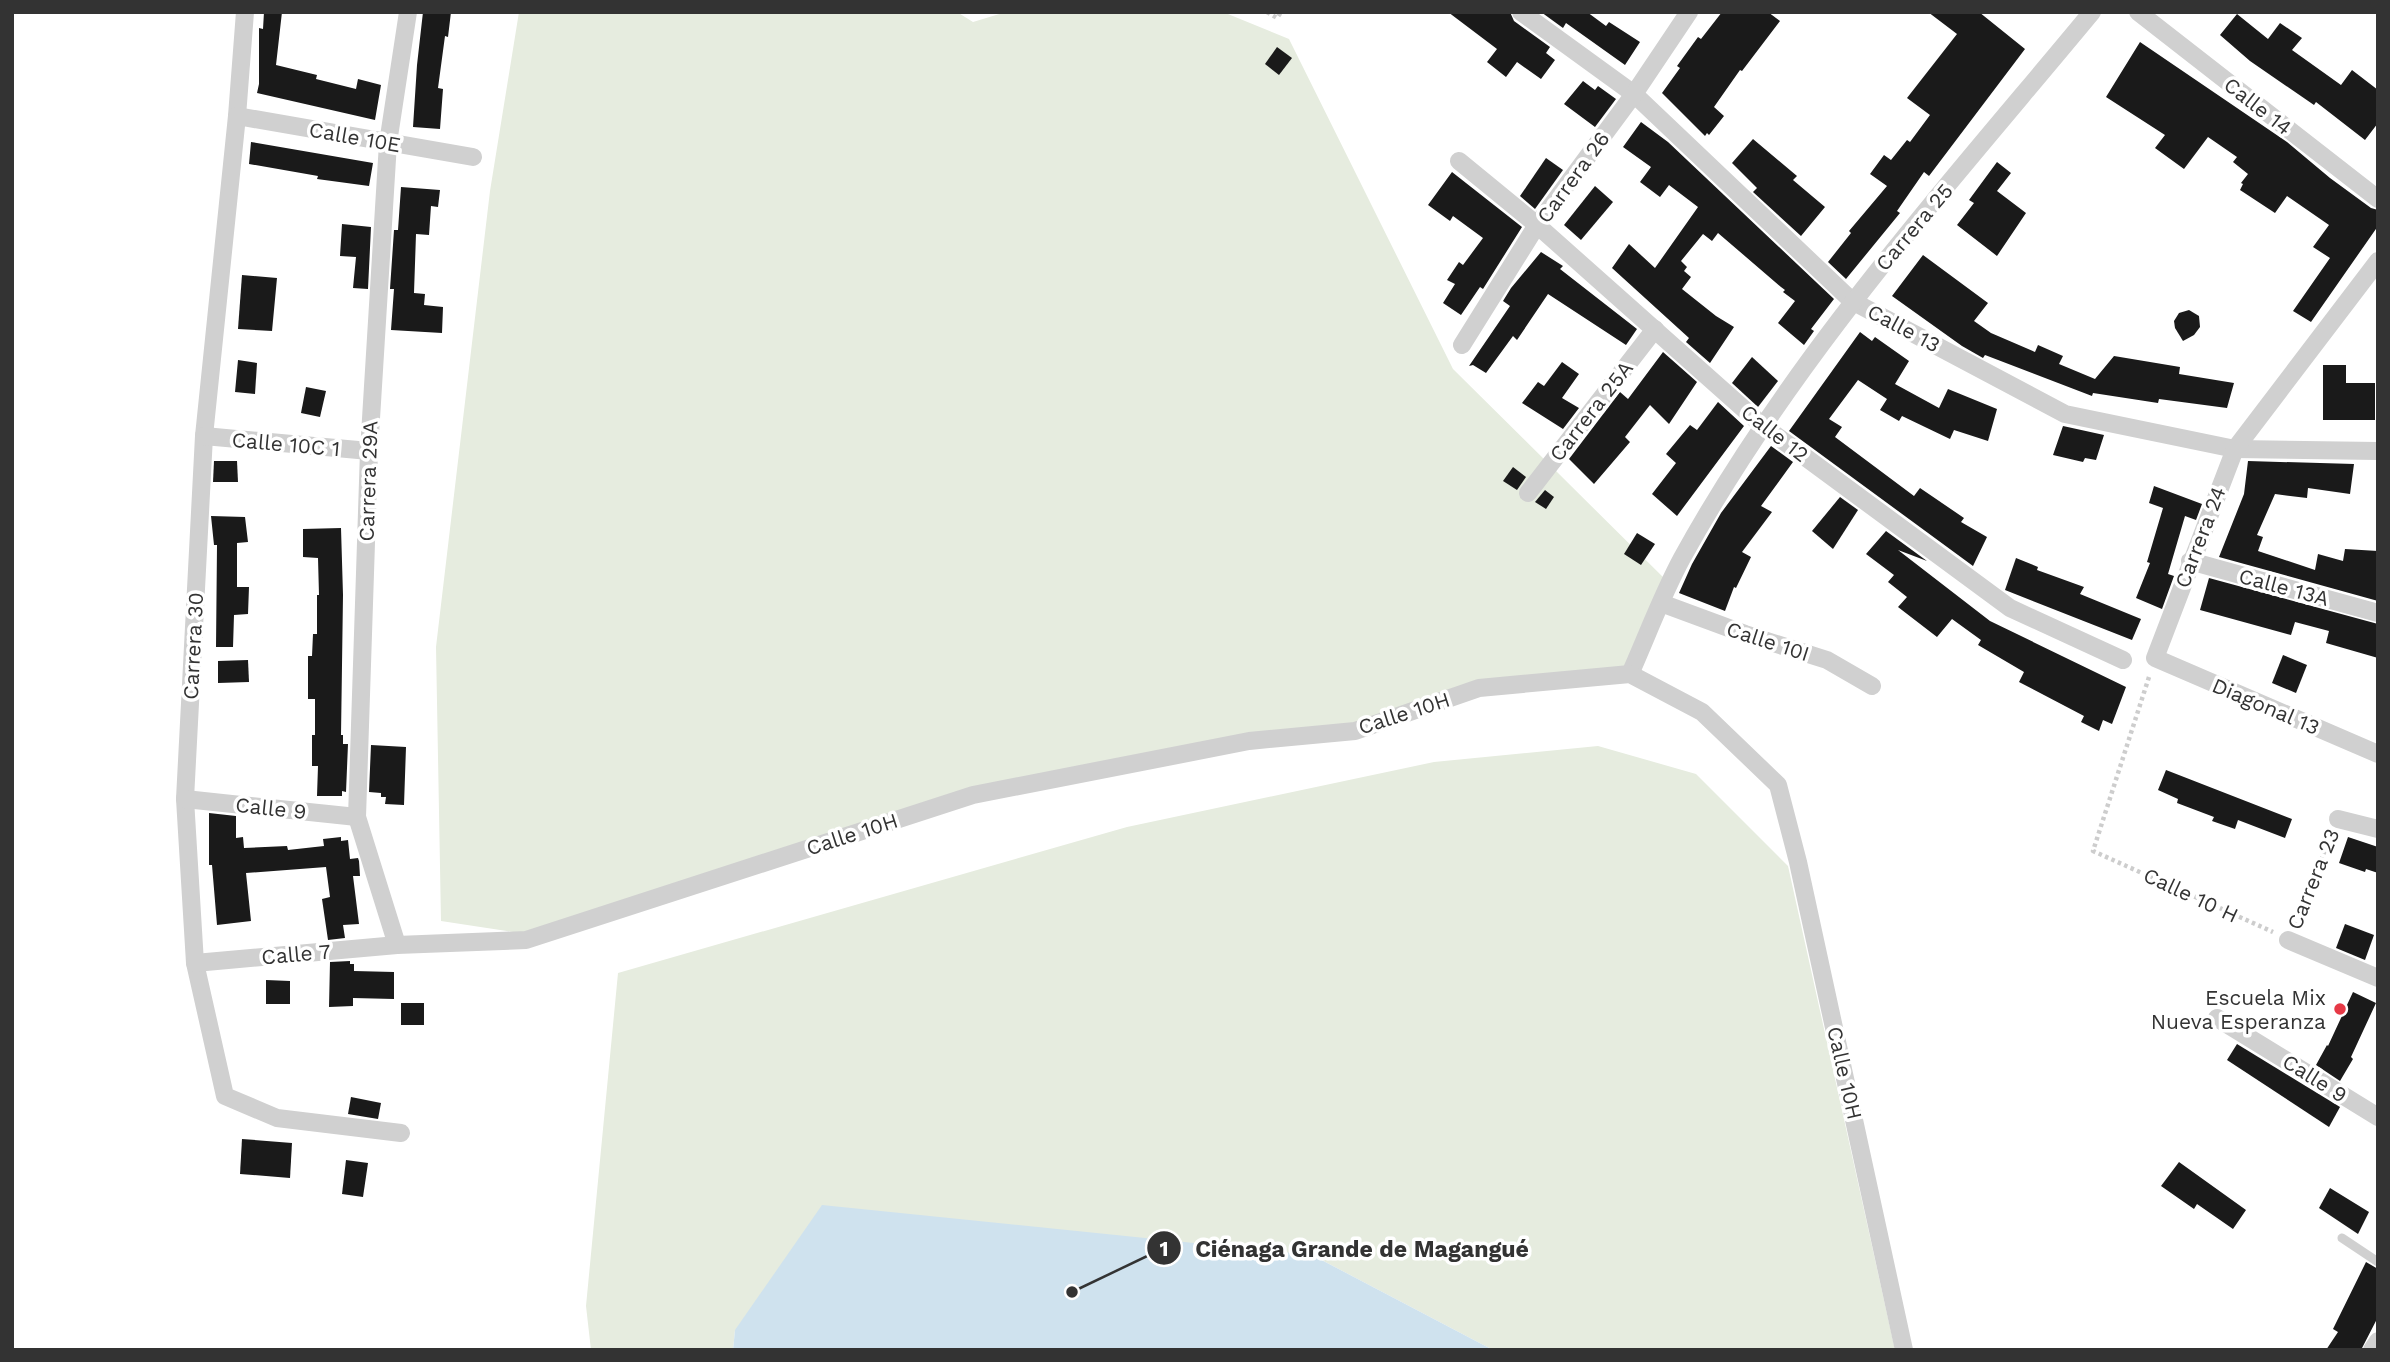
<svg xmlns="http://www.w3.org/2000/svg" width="2390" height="1362" viewBox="0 0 2390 1362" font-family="'Work Sans',sans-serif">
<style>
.green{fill:#e6ecdf}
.water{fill:#cfe2ee}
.building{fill:#1a1a1a}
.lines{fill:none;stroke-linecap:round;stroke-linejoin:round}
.path{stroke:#cdcdcd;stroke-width:4.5;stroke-dasharray:3.5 3.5;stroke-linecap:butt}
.service{stroke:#d0d0d0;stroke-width:9}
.minor{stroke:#d0d0d0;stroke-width:18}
.poi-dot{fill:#e63946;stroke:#fff;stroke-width:2.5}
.labels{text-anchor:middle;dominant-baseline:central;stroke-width:7;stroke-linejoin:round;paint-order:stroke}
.street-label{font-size:21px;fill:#333;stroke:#fff}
.poi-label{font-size:21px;fill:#333;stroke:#fff;text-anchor:end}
.leader{fill:none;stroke:#333;stroke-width:2.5}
.callout-dot{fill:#333;stroke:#fff;stroke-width:2.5}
.mark-label{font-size:21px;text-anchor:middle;font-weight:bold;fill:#fff}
.callout-label{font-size:23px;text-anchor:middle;font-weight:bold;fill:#333;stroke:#fff;stroke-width:7;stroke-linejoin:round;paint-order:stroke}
</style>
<rect width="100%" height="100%" fill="#fff"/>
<g class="green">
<path d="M519,12h438l16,10 33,-10h217l66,27 164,330 215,213 -41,87 -149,15 -125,41 -384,64 -443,145 -85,-13 -5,-274 54,-456z"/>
<path d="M1598,746l98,28 92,92 107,484h-402l-181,-95 -577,75 -2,20h-142l-5,-44 32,-333 509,-146 307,-65z"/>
</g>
<path class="water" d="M822,1205l490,50 181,95h-760l2,-20z"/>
<g class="building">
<path d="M264,12h18l-6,53 41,10 -1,4 40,10 2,-10 23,6 -6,35 -118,-27 2,-9v-56l4,1z"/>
<path d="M423,12h28l-3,25 -3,-1 -7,52 5,1 -3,40 -27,-2 4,-62z"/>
<path d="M1448,12h62l4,9 36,26 -4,6 9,7 -14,19 -24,-17 -11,15 -19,-15 10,-13z"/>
<path d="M1541,12h46l19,14 3,-4 31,20 -15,23 -59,-42 -3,5z"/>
<path d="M1722,12h46l12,9 -38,50 -2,-1 -26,37 10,9 -15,19 -2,-2 -2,3 -43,-43 18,-25 -3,-2 21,-29 3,2z"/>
<path d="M1928,12h51l46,37 -96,127 -5,-4 -27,39 3,2 -54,66 -18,-17 23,-29 -2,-2 38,-45 -17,-12 14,-19 7,5 16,-20 3,2 20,-27 -23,-17 50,-64z"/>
<path d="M2237,14l31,25 12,-16 22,15 -10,12 49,35 11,-15 26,20v33l-13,17 -49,-38 -2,3 -64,-44 -30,-26z"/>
<path d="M2140,42l147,100 43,36 41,30 7,2v16l-67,96 -18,-11 37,-53 -17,-11 16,-22 -42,-29 -12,17 -35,-23 3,-6 -2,-1 7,-9 -15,-12 4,-5 -29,-20 -24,32 -29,-21 10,-13 -59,-38z"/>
<path d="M1277,47l15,11 -13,17 -14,-11z"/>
<path d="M1583,81l12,9 3,-4 18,13 -21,28 -31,-23z"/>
<path d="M1641,122l27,20 166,157 -23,30 3,2 -10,14 -26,-22 17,-22 -12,-9 2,-2 -4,-3 -63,-54 -6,8 -9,-7 -22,27 6,6 -3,4 7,6 -9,12 34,27 18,11 -24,36 -24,-21 3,-4 -77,-70 17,-24 26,24 43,-61 -29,-22 -9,12 -20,-15 11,-15 -28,-20z"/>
<path d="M1753,139l44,37 -4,4 32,27 -24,29 -48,-44 4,-4 -25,-25z"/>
<path d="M251,142l122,21 -4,23 -52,-7 1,-3 -69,-12z"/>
<path d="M1546,158l17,12 -28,39 -15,-13z"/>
<path d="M1997,162l14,11 -14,18 29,22 -29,43 -40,-31 17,-22 -5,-3z"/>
<path d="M1452,172l70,55 -39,62 -3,-2 -19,28 -18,-12 12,-19 -8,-4 12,-18 4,3 20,-27 -30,-22 -3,5 -22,-16z"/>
<path d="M1595,186l18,16 -32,38 -17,-15z"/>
<path d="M401,187l39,3 -2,17 -7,-1 -2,29 -13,-1 -2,59 11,1 -1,11 19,2 -1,26 -51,-3 3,-41h-4l4,-59h4z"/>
<path d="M342,224l29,3 -3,62 -15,-1 3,-31 -16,-1z"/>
<path d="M1541,252l22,14 -3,3 77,60 -11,16 -78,-51 -31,46 -4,-4 -27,37 -13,-8 -4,1 41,-60 -7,-5 8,-13z"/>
<path d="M1923,255l65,48 -14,18 17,12 44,19 3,-7 25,11 -4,8 36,15 19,-23 66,11 -1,7 55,9 -7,25 -68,-9 -1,4 -65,-10 -1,3 -107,-41 -2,3 -21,-12 -70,-50z"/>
<path d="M242,275l35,3 -5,53 -34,-2z"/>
<path d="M2189,310l10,6 1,11 -6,8 -11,6 -8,-13 -1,-7 5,-8z"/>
<path d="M1860,332l12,9 3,-4 34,24 -14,23 44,24 9,-19 49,20 -9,32 -34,-11 -4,9 -48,-23 -3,5 -19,-11 7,-11 -29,-19 -29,39 13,8 -7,10 79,59 6,-8 44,30 -3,4 26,15 -14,29 -184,-135z"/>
<path d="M1663,352l34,30 -28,42 -19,-19 -25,32 5,5 -36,42 -25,-25 51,-67 8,7z"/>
<path d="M1752,357l26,24 -20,26 -26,-24z"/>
<path d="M238,360l19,3 -2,31 -20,-2z"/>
<path d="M1562,362l17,12 -17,24 17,10 -16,21 -41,-26 16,-21 6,4z"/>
<path d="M2323,365h23v18h29v37h-52z"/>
<path d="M306,387l20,4 -6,26 -19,-4z"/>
<path d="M1718,402l26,24 -67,90 -25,-22 24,-31 -10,-9 24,-29 7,5z"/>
<path d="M2063,426l41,9 -8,25 -11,-2 -2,4 -30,-7z"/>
<path d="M1771,446l22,16 -32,44 11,6 -30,40 9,5 -15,31 -2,-1 -9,24 -46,-18 13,-29 29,-51z"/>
<path d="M214,461h23l1,21h-25z"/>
<path d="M2248,461l106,3 -4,30 -42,-6 -1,10 -32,-4 -18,41 6,2 -5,14 57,19 3,-16 25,7 2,-12 33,2v50l-159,-44 25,-63z"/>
<path d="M1513,467l13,10 -9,13 -14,-9z"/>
<path d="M2154,486l48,18 -6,16 -11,-4 -17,58 6,2 -12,33 -26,-11 14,-35 -3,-1 16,-54 -14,-5z"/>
<path d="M1545,490l9,7 -8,12 -11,-7z"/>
<path d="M1840,497l18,13 -25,39 -21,-18z"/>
<path d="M211,516l34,1 3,25 -11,1v44h12l-1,27 -14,1 -1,32h-17l1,-102h-3z"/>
<path d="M341,528l2,67 -2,140h2v9h5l-2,48 -4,-1v5h-25l1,-30h-6v-31h3v-36h-7v-43h4l1,-22h4v-39h2l-1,-37 -15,-1v-28z"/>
<path d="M1886,531l41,30 -29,-11 92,71 136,66 -14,37 -9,-4 -4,11 -18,-9 3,-6 -65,-34 5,-10 -46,-27 3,-5 -29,-21 -15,18 -39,-30 9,-10 -19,-15 6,-7 -28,-21z"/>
<path d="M1637,533l18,11 -14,21 -17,-11z"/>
<path d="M2016,558l22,9 -1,3 47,17 -4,7 61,25 -9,21 -127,-50z"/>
<path d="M2209,578l169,46v34l-52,-15 3,-12 -34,-9 -4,13 -91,-25z"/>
<path d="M2283,655l24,10 -11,28 -24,-10z"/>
<path d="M248,660l1,22 -31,1v-22z"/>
<path d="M371,745l35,2 -2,58 -19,-1 1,-7h-5v-4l-12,-1z"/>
<path d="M2166,770l126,49 -7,19 -47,-18 -3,9 -23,-8 2,-4 -37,-14 1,-4 -20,-9z"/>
<path d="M209,813l27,3v22l7,-1 1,11 43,-2 1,4 36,-4 -1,-7 18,-2v4l7,-1 2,19 8,-1 1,3 1,15h-7l6,48 -16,1 2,13 -17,2 -6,-41 8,-2 -4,-30 -80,6 5,48 -34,4 -5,-60h-3z"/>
<path d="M2348,837l30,10v26l-12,-4 -1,3 -26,-9z"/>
<path d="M2345,924l29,11 -9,25 -29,-12z"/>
<path d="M350,961v3h4v7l40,1v27l-41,-1v8l-24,1 1,-45z"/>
<path d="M266,980l24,1v23h-24z"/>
<path d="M2353,992l23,11 -25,54 2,2 -13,22 -24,-16 11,-20 1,1z"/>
<rect x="401" y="1003" width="23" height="22"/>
<path d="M2237,1044l103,63 -11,20 -102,-67z"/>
<path d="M351,1097l30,6 -3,16 -30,-5z"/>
<path d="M242,1139l50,4 -2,35 -50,-4z"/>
<path d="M346,1160l22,3 -5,34 -21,-3z"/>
<path d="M2179,1162l67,48 -13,19 -36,-25 -3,5 -33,-23z"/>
<path d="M2330,1188l39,24 -11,22 -39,-26z"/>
<path d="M2366,1262l12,7v48l-17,33h-35l12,-18 -5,-3z"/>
</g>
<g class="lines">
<g class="path">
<path d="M1267,12l10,6 4,-6"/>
<path d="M2149,677l-56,174 180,81"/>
<path d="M2294,925l37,-89"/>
</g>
<path class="service" d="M2342,1238l36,24"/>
<g class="minor">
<path d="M245,12l-8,104 -33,320 -19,363 10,164 30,133 52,22 124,15"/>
<path d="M1521,12l113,82 218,207 213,113 170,35 143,2"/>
<path d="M2138,12l240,187"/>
<path d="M237,116l236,41"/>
<path d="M1459,161l78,64 226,201 247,182 113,52"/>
<path d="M2378,261l-143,188 -80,209 223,96"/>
<path d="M1462,345l75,-120 97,-131 55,-82"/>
<path d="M204,436l165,15"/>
<path d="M1528,493l127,-164"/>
<path d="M2190,561l188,52"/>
<path d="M1661,603l84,31 82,26 45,26"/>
<path d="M1630,674c17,-38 32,-79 52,-116 110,-200 265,-371 410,-546"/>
<path d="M185,799l172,18"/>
<path d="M2338,819l40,10"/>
<path d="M2288,940l90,38"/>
<path d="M397,945l-40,-128 12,-366 19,-308 20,-131"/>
<path d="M195,963l202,-18 129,-5 447,-145 276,-54 106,-10 124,-43 151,-14 72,38 76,73 20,77 106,488"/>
<path d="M2217,1018l161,99"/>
<path d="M2372,1350l6,-9"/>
</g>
</g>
<circle class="poi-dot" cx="2340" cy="1009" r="7"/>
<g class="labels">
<g class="street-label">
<text transform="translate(2258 106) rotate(38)">Calle 14</text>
<text transform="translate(355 137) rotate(10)">Calle 10E</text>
<text transform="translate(1573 177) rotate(-54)">Carrera 26</text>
<text transform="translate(1914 227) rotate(-50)">Carrera 25</text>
<text transform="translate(1904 328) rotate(28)">Calle 13</text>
<text transform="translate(1591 411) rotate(-52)">Carrera 25A</text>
<text transform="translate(1775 433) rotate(38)">Calle 12</text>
<text transform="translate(286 444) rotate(5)">Calle 10C 1</text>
<text transform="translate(368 481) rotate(-88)">Carrera 29A</text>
<text transform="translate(2200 537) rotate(-69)">Carrera 24</text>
<text transform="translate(2284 587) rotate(15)">Calle 13A</text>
<text transform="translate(1768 641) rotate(18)">Calle 10I</text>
<text transform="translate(193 646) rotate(-87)">Carrera 30</text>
<text transform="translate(2266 706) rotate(23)">Diagonal 13</text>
<text transform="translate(1404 713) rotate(-18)">Calle 10H</text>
<text transform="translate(271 808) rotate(6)">Calle 9</text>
<text transform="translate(852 834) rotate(-18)">Calle 10H</text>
<text transform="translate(2313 879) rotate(-68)">Carrera 23</text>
<text transform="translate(2191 895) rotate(25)">Calle 10 H</text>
<text transform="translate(296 954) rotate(-5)">Calle 7</text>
<text transform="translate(1845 1073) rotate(77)">Calle 10H</text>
<text transform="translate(2315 1078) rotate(32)">Calle 9</text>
</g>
<g class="poi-label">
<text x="2326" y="997">Escuela Mix<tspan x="2326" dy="24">Nueva Esperanza</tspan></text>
</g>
</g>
<path class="leader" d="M1072 1292L1164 1248"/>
<g class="callout-dot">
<circle cx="1072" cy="1292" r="7"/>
<circle cx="1164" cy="1248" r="18"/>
</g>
<g class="mark-label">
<text x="1164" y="1256">1</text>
</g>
<g class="callout-label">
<text x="1362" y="1257">Ciénaga Grande de Magangué</text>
</g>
<rect width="2390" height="1362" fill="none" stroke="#333333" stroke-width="28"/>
</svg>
